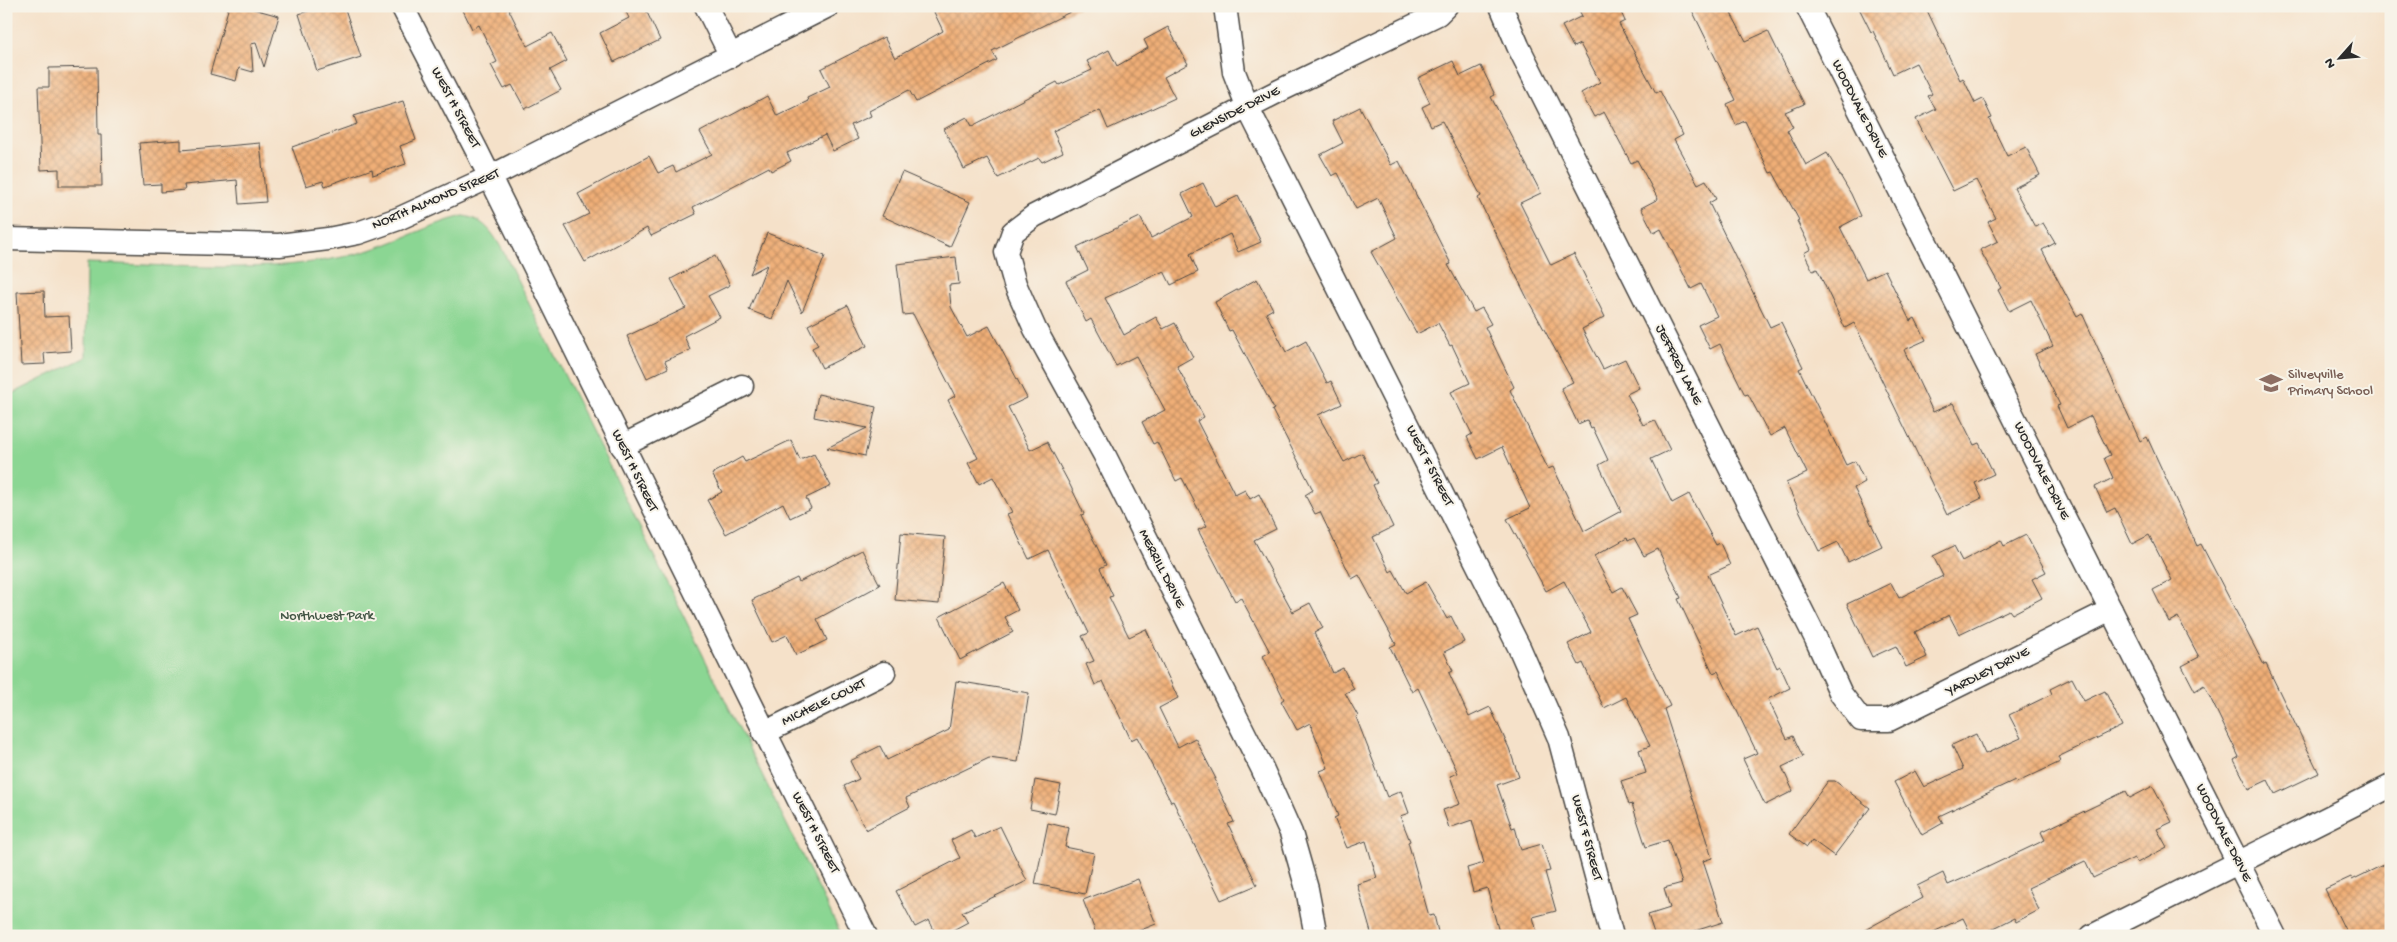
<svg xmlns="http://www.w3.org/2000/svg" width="2397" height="942" viewBox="0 0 2397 942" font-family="'Gochi Hand',sans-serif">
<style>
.green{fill:#8bd693;stroke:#5b805f}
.building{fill:url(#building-cross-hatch)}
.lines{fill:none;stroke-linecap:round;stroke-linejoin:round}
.street-casing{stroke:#494643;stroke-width:25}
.street{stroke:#fff;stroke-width:22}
.labels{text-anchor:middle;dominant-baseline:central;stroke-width:4;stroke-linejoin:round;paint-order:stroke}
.street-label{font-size:14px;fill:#2b2b2b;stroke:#f7f3e8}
.education-label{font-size:14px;fill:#785e54;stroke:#f7f3e8;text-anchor:start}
.park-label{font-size:14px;fill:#435645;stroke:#f7f3e8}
</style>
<defs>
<pattern id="building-cross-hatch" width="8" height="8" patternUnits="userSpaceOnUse" patternTransform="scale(1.25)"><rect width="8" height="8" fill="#f0af77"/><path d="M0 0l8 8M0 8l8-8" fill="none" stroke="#c38f62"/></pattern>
</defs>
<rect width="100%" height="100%" fill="#f7f3e8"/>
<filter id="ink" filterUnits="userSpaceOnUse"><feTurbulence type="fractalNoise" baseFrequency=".02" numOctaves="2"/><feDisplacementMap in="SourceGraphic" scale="10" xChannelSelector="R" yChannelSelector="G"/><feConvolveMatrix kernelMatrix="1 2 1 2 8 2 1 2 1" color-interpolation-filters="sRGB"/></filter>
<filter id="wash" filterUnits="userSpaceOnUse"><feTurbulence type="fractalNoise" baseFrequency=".0096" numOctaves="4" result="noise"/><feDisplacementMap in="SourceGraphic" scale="20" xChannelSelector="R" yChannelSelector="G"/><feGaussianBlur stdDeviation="1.12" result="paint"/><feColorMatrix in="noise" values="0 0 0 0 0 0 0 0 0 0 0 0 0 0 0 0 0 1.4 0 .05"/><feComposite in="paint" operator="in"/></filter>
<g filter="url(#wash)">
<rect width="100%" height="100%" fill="#f5e1c9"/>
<path class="green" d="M463,216c21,3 29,16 39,33l340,687h-836v-539l80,-40 1,-94c88,2 183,12 269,-9 37,-9 71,-29 107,-38z"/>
<g id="blocks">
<g class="building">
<path d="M229,6h14l36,10 -15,51 -8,-24 -5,1 2,28 -14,-4 -3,13 -26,-7z"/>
<path d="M323,6h21l17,51 -44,14 -18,-57z"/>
<path d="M461,6h55l-7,4 18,36 25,-13 15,28 -17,9 11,20 -36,19 -13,-24 -8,4 -13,-24 6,-3 -18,-37 -7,4z"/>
<path d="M623,6h21l16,34 -46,22 -14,-29 29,-15z"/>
<path d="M944,6h138l-90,45 5,9 -81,42 -7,-12 -40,21 2,5 -20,9 7,14 -25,12 -8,-16 -38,18 4,8 -20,10 -2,-4 -76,40 3,7 -45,22 -4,-8 -62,34 -20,-36 24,-12 -11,-20 71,-38 9,17 15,-7 3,6 36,-18 -12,-22 67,-36 10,20 31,-15 -1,-3 23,-11 -9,-18 63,-32 11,21 48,-27 -9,-19z"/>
<path d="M1577,6h41l7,15 -6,3 37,69 4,-2 23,44 -9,5 24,44 8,-4 10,19 -7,4 61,124 11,-5 22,45 -4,2 47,96 9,-4 10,21 -11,6 28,58 -34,16 -10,-20 -19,9 -33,-68 21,-10 -22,-45 -15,8 -22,-42 -3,1 -25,-51 -10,5 -12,-24 19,-9 -16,-32 -10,5 -30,-60 -7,4 -13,-25 17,-9 -21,-39 -6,3 -27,-51 -10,5 -13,-24 19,-11 -20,-38 -7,3 -11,-21 20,-10z"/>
<path d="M1690,6h37l19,35 22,-10 36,73 -19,8 8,15 -6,3 19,35 21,-12 24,41 10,22 -21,11 26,52 19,-9 25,51 5,-3 11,22 -22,10 29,62 20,-9 21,42 5,-2 15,31 -19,9 7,15 -35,17 -93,-192 -9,5 -28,-59 -4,2 -9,-18 7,-4 -14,-28 2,-1 -26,-48 -3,1 -25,-52 -9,4 -9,-21 9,-4z"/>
<path d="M1858,6h67l35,74 3,-2 12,25 8,-4 9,19 -3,1 18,37 19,-9 14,28 -26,13 21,39 8,-4 12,20 -13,7 35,66 5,-3 58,128 7,-4 50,109 4,-2 63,121 2,-1 53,109 -44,21 -7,-14 -19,9 -15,-29 5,-3 -35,-72 -9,6 -13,-25 17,-9 -21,-40 -9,5 -16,-32 19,-10 -23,-45 -17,9 -17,-36 -8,4 -12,-25 18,-9 -9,-20 6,-3 -19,-39 -24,12 -10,-22 3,-1 -25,-51 18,-8 -22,-46 -22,11 -11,-21 3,-2 -21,-38 18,-9 -10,-19 8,-4 -20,-38 -23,11 -37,-72 20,-10 -8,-13 4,-2 -16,-31 -23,11 -20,-43 -2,1z"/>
<path d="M1168,27l20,37 -24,13 11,21 -67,31 -8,-19 -47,21 10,21 -21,10 -3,-4 -41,20 -11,-20 -23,11 -20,-40 23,-12 5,9 85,-44 2,3 33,-15 -5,-9 22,-11 8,16 31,-18 -4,-8z"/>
<path d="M1453,61l7,15 21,-10 14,29 -4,2 50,96 -21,10 31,62 23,-11 31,63 -23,12 21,40 22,-10 14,29 -12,6 16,31 12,-5 15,30 -19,9 21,44 17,-9 27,51 4,-2 10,22 -22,10 28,61 21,-10 20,42 3,-2 10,22 -22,11 19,40 6,-3 10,21 -21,10 11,24 -28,14 -22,-46 14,-6 -39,-82 -5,2 -35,-74 3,-1 -23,-49 -14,7 -10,-18 -6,3 -1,-3 -33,18 19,36 9,-5 15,28 -9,4 42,87 -6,3 48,149 -9,3 20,61 -44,14h-24l-7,-21 22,-7 -6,-20 18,-5 -14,-43 -22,7 -14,-43 -3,1 -8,-24 25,-8 -7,-23 11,-4 -24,-49 -22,11 -21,-45 -4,2 -11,-21 23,-12 -27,-51 -18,10 -39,-72 23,-11 -28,-61 -24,12 -11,-22 5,-3 -21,-42 19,-9 -18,-38 -2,1 -12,-23 -21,11 -46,-82 26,-14 -19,-40 -22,11 -18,-36 -6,3 -12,-21 23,-12 -11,-22 28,-14 31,58 8,-4 52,103 -3,1 26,47 8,-4 9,16 -6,3 29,60 -4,3 38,79 5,-2 31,64 37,-20 -22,-46 9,-5 -15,-32 -2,1 -4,-9 -9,4 -17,-36 12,-6 -44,-80 -51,-104 3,-2 -39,-75 -11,5 -9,-19 8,-4 -12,-25z"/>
<path d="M97,67l1,68h3l1,51h-43v-17l-18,1 -3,-83h11v-19z"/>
<path d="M403,101l13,39 -16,6 6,18 -33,11 -1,-6 -47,17 -2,-5 -17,5 -14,-39 65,-23 -3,-8z"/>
<path d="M181,140v10l79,-7 6,59 -27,2 -2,-24 -53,5 1,5 -24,2v-8l-18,1 -4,-42z"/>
<path d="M902,172l68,30 -20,45 -68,-31z"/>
<path d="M1203,183l12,24 23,-11 23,46 -23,10 -8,-18 -40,20 8,18 -27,13 -7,-14 -59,27 19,37 32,-18 7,12 12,-6 18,34 -16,9 27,51 -7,4 38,74 10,-5 5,9 9,-5 17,35 -22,11 39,72 17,-9 13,25 -9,5 19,40 10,-5 11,21 -9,4 13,23 -2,1 31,80 14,-6 8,22 -9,3 10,25 -2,1 21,74 5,-1 5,21h-67l-15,-52 20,-6 -11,-37 -19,7 -13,-30 4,-2 -18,-45 8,-3 -18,-45 -13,7 -16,-29 3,-2 -21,-43 7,-4 -29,-54 -6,3 -37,-71 9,-4 -25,-48 -6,3 -19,-39 -4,2 -11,-22 23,-12 -20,-37 -9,-17 -20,10 -25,-47 -5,3 -20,-41 22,-11 -11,-23 63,-30 11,21 42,-21 -11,-23z"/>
<path d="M767,233l58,23 -23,56 -15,-31 -15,38 -23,-9 18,-45 -17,9z"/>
<path d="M715,256l15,29 -22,11 12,21 -36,19 6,14 -25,11 3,7 -21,10 -20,-42 59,-28 -15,-29z"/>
<path d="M956,257l3,27 -10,1 2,22 16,30 22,-11 38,72 -19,9 22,43 17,-8 23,43 14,29 -3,1 25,50 -6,3 13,28 -4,1 20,40 17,-8 32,69 -19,10 19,39 17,-9 21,41h-2l20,43 -6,2 29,61 -36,15 -48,-99 -2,1 -34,-65 -6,3 -28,-59 -8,4 -9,-21 8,-3 -12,-25 7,-3 -41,-83 -19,9 -22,-45 5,-2 -19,-35 -14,7 -11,-21 10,-5 -30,-58 7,-4 -42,-82 -10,1 -6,-51z"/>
<path d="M1257,279l16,30 -7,4 20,39 20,-11 21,42 4,-2 11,23 -24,11 26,47 18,-9 15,30 -4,2 20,42 -20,10 17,35 3,-2 13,23 20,-11 21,37 4,-3 13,26 -20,10 9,19 -4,2 20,44 21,-10 19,41 10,29 -22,8 15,43 3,-1 6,23 21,-6 8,27 -5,1 11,39 -23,6 5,19h-38l-13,-48 -14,4 -6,-24 17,-5 -12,-43 -23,8 -6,-18 17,-6 -10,-28 8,-3 -40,-85 -6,4 -22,-45 6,-3 -37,-69 -7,4 -32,-67 -5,2 -10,-19 8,-5 -41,-80 2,-1 -42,-79 -3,1 -14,-29z"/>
<path d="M44,291l1,26 24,-1 2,35 -27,2 1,11 -24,1 -4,-73z"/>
<path d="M848,305l19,41 -45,22 -10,-20 6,-3 -10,-20z"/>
<path d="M818,394l58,13 -11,49 -38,-8 40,-20 -53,-11z"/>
<path d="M791,440l9,20 14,-6 17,32 -25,12 5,10 -21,10 -7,-15 -57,31 -19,-34 15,-8 -10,-18 30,-17 3,5z"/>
<path d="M901,533l44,4 -6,67 -44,-4z"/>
<path d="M2026,535l20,37 -14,7 10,19 -30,16 -3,-4 -50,24 -10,-19 -34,17 12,25 -21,10 -10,-21 -24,11 -25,-53 44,-21 8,15 44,-22 -10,-20 21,-10 8,15 39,-21 3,6z"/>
<path d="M862,550l18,35 -63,34 10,21 -31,15 -9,-20 -15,7 -20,-42 45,-22 2,4z"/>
<path d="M1004,583l14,27 -13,7 8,15 -53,28 -21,-43z"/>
<path d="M2072,678l12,23 21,-10 17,35 -64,31 2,5 -44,21 -1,-3 -76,36 4,7 -21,12 -28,-53 21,-11 9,16 39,-18 -11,-24 24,-11 9,20 36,-16 -12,-23 43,-21 -2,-5z"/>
<path d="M956,681l73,12 -11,69 -29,-4 -83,40 4,9 -44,23 -22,-44 15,-7 -9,-18 30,-15 7,14 62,-30z"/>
<path d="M1035,780l26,5 -6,29 -25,-5z"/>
<path d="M1828,781h7l35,27 -36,48 -22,-16 -5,7 -18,-13z"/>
<path d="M2153,786l19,36 -15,7 10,18 -30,16 -3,-5 -41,20 -8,-17 -57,27 11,22 -23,12 -2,-4 -36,18h-6l-9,-18 -38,18h-71l69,-38 -6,-12 26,-13 5,12 21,-9 76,-36 -4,-8 85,-41 4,7z"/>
<path d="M1048,823l21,5 -4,19 29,6 -9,41 -50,-10z"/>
<path d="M1000,826l27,55 -65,31 6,10 -26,14h-5l-8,-16 -14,7 -19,-36 64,-33 -9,-18 20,-10 4,8z"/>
<path d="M2391,861v75h-43l-23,-47 26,-12 1,3z"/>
<path d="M1138,879l18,45 -30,12h-29l-14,-36z"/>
</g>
</g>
</g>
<g filter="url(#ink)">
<use href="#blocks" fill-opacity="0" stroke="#494643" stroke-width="1"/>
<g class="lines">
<defs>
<g id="street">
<path d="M402,6l75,145 389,785"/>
<path d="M706,6l25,50"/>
<path d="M1225,6l9,66 14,36 271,539 40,91 53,198"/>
<path d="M1501,6l17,40 298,593 25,55 20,26h28l222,-110"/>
<path d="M1807,6l468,930"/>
<path d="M6,239l273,6 49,-6 30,-6 40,-14 92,-42 338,-171"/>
<path d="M622,446l120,-60"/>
<path d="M764,733l120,-60"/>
<path d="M1316,936l-9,-47 -16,-56 -29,-65 -158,-314 -69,-125 -20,-45 -9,-32 7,-20 21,-16 243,-124 161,-78 8,-8"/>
<path d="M2092,936l299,-150"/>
</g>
</defs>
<use href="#street" class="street-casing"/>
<use href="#street" class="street"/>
</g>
</g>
<defs>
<symbol id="school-bare" viewBox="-9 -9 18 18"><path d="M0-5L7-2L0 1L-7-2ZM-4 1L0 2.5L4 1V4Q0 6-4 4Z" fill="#8d6e63" stroke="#f7f3e8" stroke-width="2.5" paint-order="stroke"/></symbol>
</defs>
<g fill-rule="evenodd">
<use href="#school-bare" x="2255" y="367" width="32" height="32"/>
</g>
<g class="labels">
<g class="street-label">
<text transform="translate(455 108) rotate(62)">WEST H STREET</text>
<text transform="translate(1859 109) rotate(63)">WOODVALE DRIVE</text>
<text transform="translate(1235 113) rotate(-27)">GLENSIDE DRIVE</text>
<text transform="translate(436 200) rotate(-23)">NORTH ALMOND STREET</text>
<text transform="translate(1678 365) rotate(63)">JEFFREY LANE</text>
<text transform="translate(1429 466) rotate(63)">WEST F STREET</text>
<text transform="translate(634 471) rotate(64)">WEST H STREET</text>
<text transform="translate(2041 471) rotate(63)">WOODVALE DRIVE</text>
<text transform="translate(1161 569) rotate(63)">MERRILL DRIVE</text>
<text transform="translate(1988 672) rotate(-27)">YARDLEY DRIVE</text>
<text transform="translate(824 703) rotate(-26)">MICHELE COURT</text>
<text transform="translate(815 833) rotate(63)">WEST H STREET</text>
<text transform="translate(2223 833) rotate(63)">WOODVALE DRIVE</text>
<text transform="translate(1586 838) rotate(75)">WEST F STREET</text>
</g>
<g class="education-label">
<text x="2288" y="375">Silveyville<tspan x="2288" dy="16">Primary School</tspan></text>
</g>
<g class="park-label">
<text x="327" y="616">Northwest Park</text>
</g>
</g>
<rect width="2397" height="942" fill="none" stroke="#f7f3e8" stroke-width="25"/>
<g transform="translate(2340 58) rotate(243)" stroke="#f7f3e8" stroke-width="4" paint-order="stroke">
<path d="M0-4L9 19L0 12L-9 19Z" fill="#2b2b2b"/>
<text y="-8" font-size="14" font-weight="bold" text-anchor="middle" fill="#2b2b2b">N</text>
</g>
</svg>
